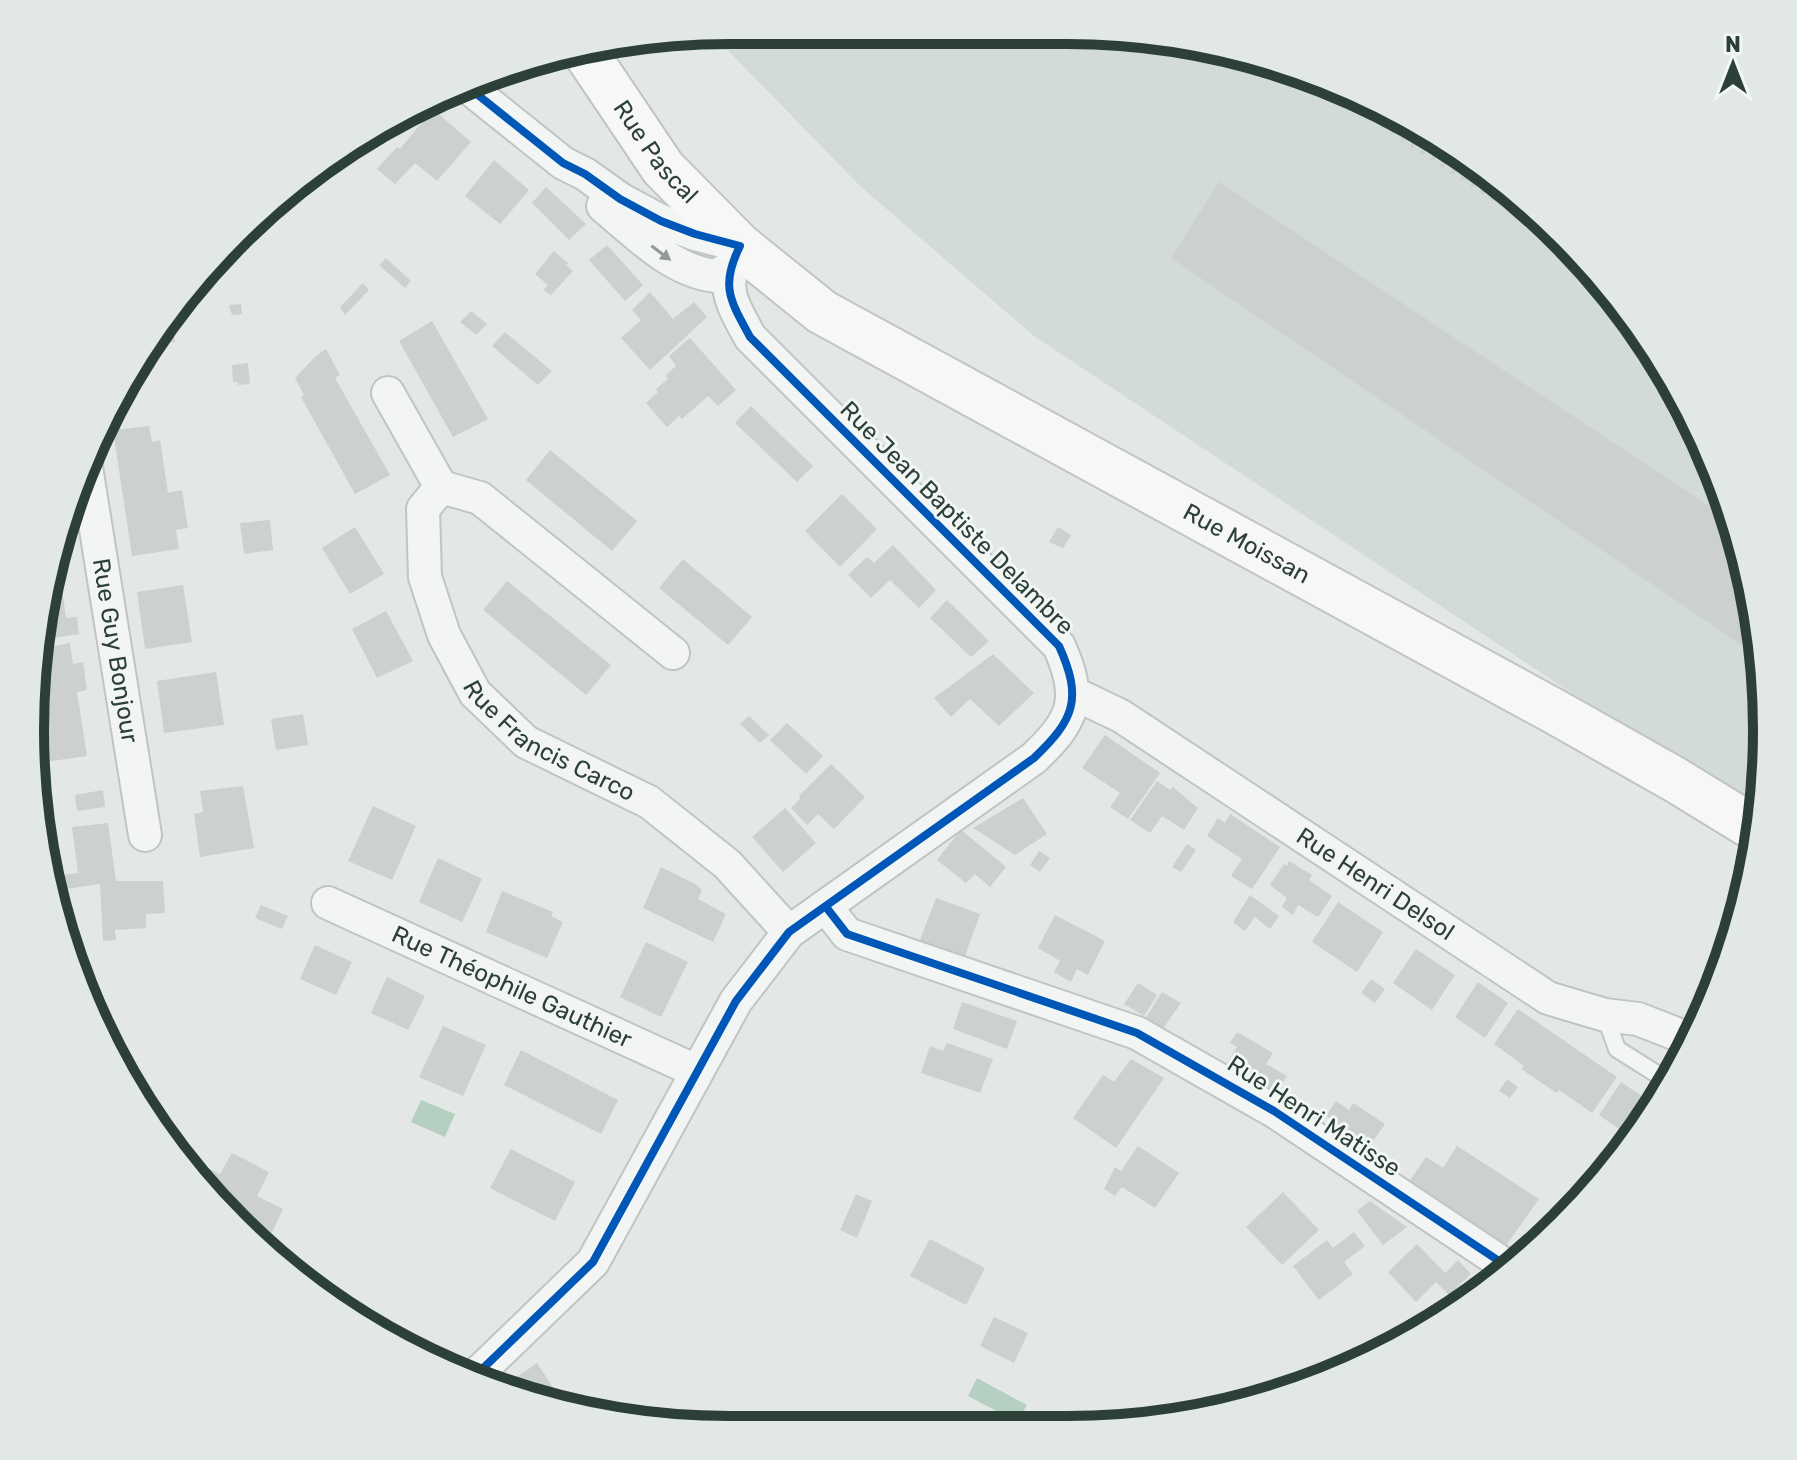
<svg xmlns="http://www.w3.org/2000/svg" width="1797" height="1460" viewBox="0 0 1797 1460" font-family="Rubik,sans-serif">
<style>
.built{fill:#d2dbd6}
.water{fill:#b5d0c1}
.building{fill:#ccd0ce}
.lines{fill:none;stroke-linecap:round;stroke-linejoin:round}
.service-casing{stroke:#c0c5c3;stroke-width:20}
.minor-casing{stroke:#c0c5c3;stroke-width:36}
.secondary-casing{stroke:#c0c5c3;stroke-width:48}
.service{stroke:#f3f5f4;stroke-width:16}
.minor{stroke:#f3f5f4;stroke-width:32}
.secondary{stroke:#f7f7f7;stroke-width:44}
.rail{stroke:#ccd0ce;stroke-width:6;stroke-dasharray:4 8;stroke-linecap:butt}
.cycleway-casing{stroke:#f2f7f4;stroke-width:13}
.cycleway{stroke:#0057b8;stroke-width:8}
.oneway{fill:#909a96}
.labels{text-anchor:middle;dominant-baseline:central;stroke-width:6;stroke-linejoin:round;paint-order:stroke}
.street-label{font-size:24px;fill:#2c4037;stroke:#f2f7f4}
.rim{fill:none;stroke:#2c4037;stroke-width:10}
</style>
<rect width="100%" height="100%" fill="#e3e8e6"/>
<path class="built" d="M730,30l383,2 221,51 122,65 106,87 133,186 48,128 23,136 -5,134 -727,-483 -174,-150 -149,-153z"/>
<g class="water">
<path d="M421,1100l34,14 -10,23 -34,-15z"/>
<path d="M977,1378l50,27 -10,17 -49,-26z"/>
</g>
<g class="building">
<path d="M418,108l-29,32 -13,-11 4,-5z"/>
<path d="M433,109l38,33 -34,39 -22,-18 -20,21 -18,-15 20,-22 3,2z"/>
<path d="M494,160l35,30 -29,34 -35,-28z"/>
<path d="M1219,182l514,340 10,27 18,109 -590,-400z"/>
<path d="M546,187l40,37 -17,16 -37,-37z"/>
<path d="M607,245l36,40 -18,16 -36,-41z"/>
<path d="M554,251l14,12 -2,2 7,6 -22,24 -8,-5 5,-5 -13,-11z"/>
<path d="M386,258l25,23 -6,7 -26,-23z"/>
<path d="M363,283l6,7 -24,25 -5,-8z"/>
<path d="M650,292l23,27 21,-17 13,15 -57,53 -29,-32 20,-18 -9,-10z"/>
<path d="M241,304l1,10 -10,1 -3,-10z"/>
<path d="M471,311l16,13 -11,11 -16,-13z"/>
<path d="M171,315l4,27 -30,5 3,-6z"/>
<path d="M432,321l56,98 -35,18 -54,-96z"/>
<path d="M505,332l47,39 -14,14 -46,-39z"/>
<path d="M690,338l46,52 -18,16 -10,-10 -26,23 -3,-3 -12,11 -21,-24 12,-11 -2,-3 12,-10 -2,-4 10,-9 -7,-10z"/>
<path d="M326,349l14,26 -5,3 55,97 -35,19 -54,-97 3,-2 -9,-17 22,-23z"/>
<path d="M248,363l2,21 -12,1v-3h-5l-1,-17z"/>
<path d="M751,406l62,60 -16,16 -62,-59z"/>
<path d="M149,426l3,16 8,-2 8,53 14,-3 6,38 -12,2 3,19 -47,7 -19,-126z"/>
<path d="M550,450l87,71 -25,30 -86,-71z"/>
<path d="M842,494l35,35 -37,38 -35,-36z"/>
<path d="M270,520l3,30 -29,4 -4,-31z"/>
<path d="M355,527l29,47 -34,20 -28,-46z"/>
<path d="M1058,527l13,8 -8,13 -14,-6z"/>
<path d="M65,538l4,26 -10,1 7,53 11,-1 2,17 -39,6 20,-101z"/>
<path d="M893,545l43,45 -17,18 -29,-28 -19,18 -23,-23 19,-18 7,6z"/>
<path d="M683,559l69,58 -24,28 -69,-57z"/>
<path d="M507,581l104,84 -25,30 -103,-85z"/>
<path d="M183,585l9,57 -47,7 -8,-57z"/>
<path d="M947,600l42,41 -18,16 -41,-39z"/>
<path d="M386,611l27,50 -36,17 -25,-49z"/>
<path d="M70,643l3,21 10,-2 4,28 -10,2 10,64 -49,7 -3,-20 4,-1 -7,-61 7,-32z"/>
<path d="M993,654l41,39 -35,33 -29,-27 -19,18 -17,-19z"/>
<path d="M216,672l8,53 -60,8 -7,-52z"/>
<path d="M303,714l5,31 -32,5 -5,-31z"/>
<path d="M749,716l20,19 -9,8 -20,-19z"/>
<path d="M787,723l36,33 -17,18 -36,-34z"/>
<path d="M1105,735l55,38 -32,46 -18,-12 10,-14 -38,-25z"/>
<path d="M831,764l34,33 -31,32 -16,-15 -11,11 -16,-17 9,-9 -1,-3z"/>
<path d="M1157,781l13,9 3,-3 25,21 -14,22 -22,-14 -12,17 -20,-13z"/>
<path d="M243,786l11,62 -54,9 -6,-43 9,-2 -3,-21z"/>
<path d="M103,790l2,17 -28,4 -2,-16z"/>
<path d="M1023,798l24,36 -32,21 -42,-27z"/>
<path d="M373,806l43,20 -24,54 -44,-19z"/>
<path d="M785,808l31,35 -33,29 -31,-35z"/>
<path d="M1230,814l50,33 -28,42 -21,-13 11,-17 -35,-23 11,-18 7,5z"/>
<path d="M108,823l8,58h47l2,32 -19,1v14l-31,2 1,10 -13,1 -3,-57 -35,5 -2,-14 15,-2 -6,-46z"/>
<path d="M961,830l45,37 -16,20 -15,-13 -9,9 -29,-23z"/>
<path d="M1187,844l9,6 -15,22 -9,-5z"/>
<path d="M1039,851l11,7 -10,14 -10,-7z"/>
<path d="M438,858l44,21 -20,43 -43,-20z"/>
<path d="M1289,861l23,14 -3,5 23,16 -14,21 -20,-12 -5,10 -11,-8 5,-9 -17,-13 14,-21 3,2z"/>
<path d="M661,867l34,17 7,6 -4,9 28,15 -13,28 -70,-34z"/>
<path d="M502,891l51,21 -2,4 12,6 -16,36 -61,-26z"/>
<path d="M1250,895l29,21 -9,13 -15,-12 -10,14 -12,-9z"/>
<path d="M936,898l44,16 -16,45 -45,-16z"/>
<path d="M1338,902l45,30 -26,40 -45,-30z"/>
<path d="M261,905l27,11 -6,13 -27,-11z"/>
<path d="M1055,915l50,26 -17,34 -11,-6 -6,13 -17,-10 6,-11 -22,-13z"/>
<path d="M646,942l42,20 -27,55 -41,-20z"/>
<path d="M315,945l37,17 -16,33 -36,-16z"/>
<path d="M1416,949l39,26 -23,35 -39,-27z"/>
<path d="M387,977l38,19 -17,34 -37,-17z"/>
<path d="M1371,979l14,10 -10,14 -14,-10z"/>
<path d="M1478,982l30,21 -23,35 -30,-21z"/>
<path d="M1138,983l19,12 -13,21 -20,-12z"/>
<path d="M1162,992l19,11 -19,27 -17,-11z"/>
<path d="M962,1002l55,19 -10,28 -54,-20z"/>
<path d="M1518,1009l99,68 -25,36 -33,-23 -2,3 -36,-24 3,-3 -30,-22z"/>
<path d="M443,1026l43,19 -23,51 -44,-19z"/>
<path d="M1237,1032l36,21 -7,11 21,12 -14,20 -49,-28 13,-21 -7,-4z"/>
<path d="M947,1043l46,16 -13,34 -59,-20 9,-27 13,5z"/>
<path d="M521,1050l97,50 -17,34 -97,-49z"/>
<path d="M1131,1059l33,19 -48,70 -43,-30 30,-43 11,7z"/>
<path d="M1507,1079l11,8 -8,11 -11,-7z"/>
<path d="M1621,1082l34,23 -23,33 -33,-23z"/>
<path d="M1336,1101l13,9 4,-7 32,21 -14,20 -12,-7 -6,7 -23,-15 5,-8 -9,-5z"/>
<path d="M1138,1146l41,27 -24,35 -33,-21 -7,9 -11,-7 11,-22 6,4z"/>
<path d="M1457,1146l82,53 -37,52 -94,-68 18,-26 17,11z"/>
<path d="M511,1149l64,33 -20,39 -65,-33z"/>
<path d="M171,1150l49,24 12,-21 37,19 -12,24 26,13 -20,42z"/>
<path d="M1283,1192l36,38 -37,35 -36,-38z"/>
<path d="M856,1194l16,7 -15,37 -17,-8z"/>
<path d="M1370,1201l37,26 -24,18 -26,-34z"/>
<path d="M1354,1232l11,14 -21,16 9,12 -34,26 -26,-34 34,-26 6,8z"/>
<path d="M930,1239l55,29 -19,37 -56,-29z"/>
<path d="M1417,1244l28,29 13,-13 13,14 -22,21 -13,-13 -20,20 -28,-30z"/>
<path d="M994,1317l34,16 -14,30 -34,-17z"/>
<path d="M1405,1328l7,8 -43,25v-1z"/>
<path d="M537,1363l22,34 -13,8 -9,-8 -4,3 -32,-12z"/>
<path d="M1255,1385l7,9 -13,12 -20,1z"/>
</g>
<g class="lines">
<defs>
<path id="service" d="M1605,1015l12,34 54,34"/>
<g id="minor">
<path d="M468,87l95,76 22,11 35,25 41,22 34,13 45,12c-20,40 -10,54 10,91l309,309c24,53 15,74 -25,112l-245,174 -53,69 -143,261 -120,116"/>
<path d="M603,206c33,27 69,66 114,70l13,-9"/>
<path id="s1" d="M388,393l53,94 -18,22 2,68 19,58 31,58 51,49 123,60 78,62 62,68"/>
<path id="s2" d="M86,467l59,368"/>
<path d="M441,487l39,11 193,155"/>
<path id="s3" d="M1073,693l48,23 427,282 57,17 33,4 54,21"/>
<path id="s4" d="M328,903l368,168"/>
<path d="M826,907l21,27 290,99 137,78 237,158"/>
</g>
<g id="secondary">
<path id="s5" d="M583,49l80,119 77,78 82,66 730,398 122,69 85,52"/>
</g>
</defs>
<use href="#service" class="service-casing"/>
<use href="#minor" class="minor-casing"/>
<use href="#secondary" class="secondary-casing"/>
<use href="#service" class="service"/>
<use href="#minor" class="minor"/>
<use href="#secondary" class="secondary"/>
<path class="rail" d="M1311,78l261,171"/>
<defs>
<g id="cycleway">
<path d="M468,87l95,76 22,11 35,25 41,22 34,13 45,12c-20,40 -10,54 10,91l309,309c24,53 15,74 -25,112l-245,174 -53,69 -143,261 -120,116"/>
<path d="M826,907l21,27 290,99 137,78 237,158"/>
</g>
</defs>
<use href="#cycleway" class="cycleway-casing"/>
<use href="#cycleway" class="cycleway"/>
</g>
<defs><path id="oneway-solid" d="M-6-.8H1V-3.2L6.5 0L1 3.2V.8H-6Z" transform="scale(2)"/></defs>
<use class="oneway" href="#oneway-solid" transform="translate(661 253) rotate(37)"/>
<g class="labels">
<g class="street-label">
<text stroke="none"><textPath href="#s5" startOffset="126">Rue Pascal</textPath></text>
<text transform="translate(957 518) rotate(45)">Rue Jean Baptiste Delambre</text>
<text stroke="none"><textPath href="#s5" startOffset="842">Rue Moissan</textPath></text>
<text stroke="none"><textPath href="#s2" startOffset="186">Rue Guy Bonjour</textPath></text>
<text stroke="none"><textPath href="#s1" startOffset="420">Rue Francis Carco</textPath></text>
<text stroke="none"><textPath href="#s3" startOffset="358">Rue Henri Delsol</textPath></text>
<text stroke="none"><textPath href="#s4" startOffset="202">Rue Théophile Gauthier</textPath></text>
<text transform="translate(1314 1116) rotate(33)">Rue Henri Matisse</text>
</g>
</g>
<path d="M0 0H1797V1460H0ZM730 44H1067A686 686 0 0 1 1753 730V730A686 686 0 0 1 1067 1416H730A686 686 0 0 1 44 730V730A686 686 0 0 1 730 44Z" fill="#e2e8e5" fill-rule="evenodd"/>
<path class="rim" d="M730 44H1067A686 686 0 0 1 1753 730V730A686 686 0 0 1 1067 1416H730A686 686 0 0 1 44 730V730A686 686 0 0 1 730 44Z"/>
<g transform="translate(1733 64)" stroke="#f2f7f4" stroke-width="6" paint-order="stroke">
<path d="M0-6L14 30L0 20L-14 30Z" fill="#2c4037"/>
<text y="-12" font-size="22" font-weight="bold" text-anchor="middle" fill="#2c4037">N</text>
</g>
</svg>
